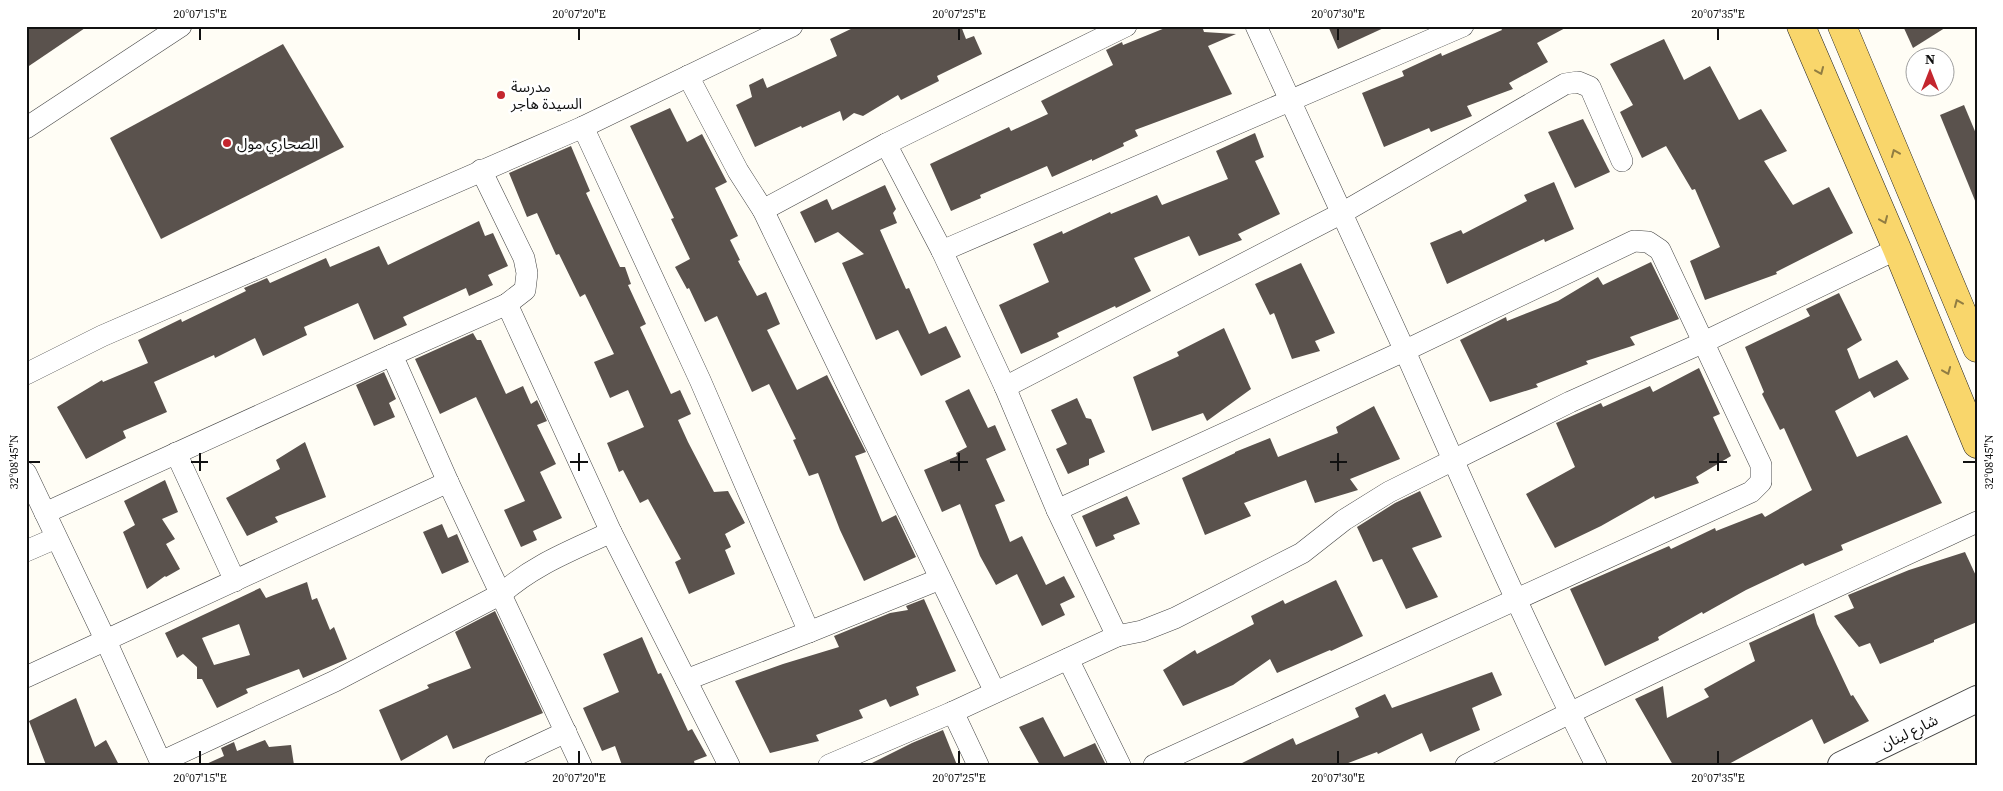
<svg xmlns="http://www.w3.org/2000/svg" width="2003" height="791" viewBox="0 0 2003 791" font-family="'Source Serif 4','Noto Sans Arabic',serif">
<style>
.building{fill:#5a524d;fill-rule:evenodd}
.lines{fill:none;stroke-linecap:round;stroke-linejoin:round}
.minor-casing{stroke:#444;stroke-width:22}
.tertiary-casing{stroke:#444;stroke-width:28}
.primary-casing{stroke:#222;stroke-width:29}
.minor{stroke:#fff;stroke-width:21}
.tertiary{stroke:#fff;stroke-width:26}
.primary{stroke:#f9d66b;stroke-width:28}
.oneway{stroke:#917d42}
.ticks{fill:none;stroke:#111;stroke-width:2}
.poi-dot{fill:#c4262e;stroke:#fff;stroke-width:2}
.labels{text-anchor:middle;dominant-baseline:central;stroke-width:5;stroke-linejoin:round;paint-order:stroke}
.poi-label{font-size:15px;fill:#111;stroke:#fff;text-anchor:start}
.street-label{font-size:15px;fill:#111;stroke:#fff}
.neatline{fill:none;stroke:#111;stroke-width:2}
.ticks-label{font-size:12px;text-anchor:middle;fill:#111}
</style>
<rect width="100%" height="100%" fill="#fffdf5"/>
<g class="building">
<path d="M26,26h62l-62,42z"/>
<path d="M857,26h104l5,13 8,-3 8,18 -45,22 2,5 -38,19 -3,-5 -35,21 -9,-3 -11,8 -3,-10 -38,17 -1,-2 -46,21 -19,-42 16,-8 -3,-12 14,-7 4,10 70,-32 -7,-17z"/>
<path d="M1170,26h32l2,6 32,2 -28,12 24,48 -97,36 3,6 -15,7 1,3 -32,15v-2l-40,18 -5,-11 -67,29 1,3 -30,13 -21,-47 79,-37 2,4 37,-17 -7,-13 72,-36 -7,-15 16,-8 1,3z"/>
<path d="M1328,26h60l-50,23z"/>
<path d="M1500,26h69l-32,17 11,19 -39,21 4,6 -46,17 5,10 -41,16 -2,-4 -45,19 -22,-54 42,-17 -2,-5 39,-18 1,3 60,-26z"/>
<path d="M1903,26h45l-35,22z"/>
<path d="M1664,39l20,41 26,-14 29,54 22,-11 26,42 -23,10 29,44 36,-18 24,46 -77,39 1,2 -72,26 -15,-39 30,-14 -25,-58 -3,1 -26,-44 -24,12 -22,-46 13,-7 -23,-41z"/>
<path d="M283,44l61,103 -183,92 -51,-101z"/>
<path d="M1964,105l13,31 -1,67 -36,-88z"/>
<path d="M670,108l17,34 15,-8 25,48 -12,6 23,48 -8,4 10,20 -2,1 19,35 9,-4 14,32 -13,6 30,60 30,-15 39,77 -11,4 27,66 14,-7 20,42 -52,24 -24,-51 -22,-57 -9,3 -16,-36 3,-1 -27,-55 -17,8 -35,-76 -12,6 -16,-34 -2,1 -12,-22 15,-8 -19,-40 3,-1 -44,-92z"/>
<path d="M1583,119l27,53 -35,16 -27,-56z"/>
<path d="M1255,133l9,24 -9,4 25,53 -42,20 4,6 -43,16 -10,-20 -55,22 17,33 -35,17 -1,-2 -58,27 2,4 -38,17 -22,-49 50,-23 -16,-38 29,-13 1,3 47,-22 1,2 46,-19 5,10 66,-26 -12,-28z"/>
<path d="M571,146l19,45 -4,2 34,74h5l6,17 -3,1 18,39 -6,3 31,67 9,-4 11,24 -13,6 10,22 26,50 14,-1 17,32 -20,11 6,13 -6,3 10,24 -46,20 -14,-32 6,-3 -33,-60 -8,4 -17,-33 -4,2 -12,-29 37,-16 -16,-37 -18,8 -16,-36 20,-8 -29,-60 -5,3 -21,-43 -3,1 -19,-42 -10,4 -18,-44z"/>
<path d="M1554,182l20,47 -29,13 -1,-3 -97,45 -17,-41 31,-13 2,4 64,-33 -3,-6z"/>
<path d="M885,185l11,24 -3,4 4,10 -17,7 26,59 3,-1 20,46 17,-8 15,31 -40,19 -23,-46 -22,10 -34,-77 22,-9 -26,-22 -23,11 -15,-31 27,-13 5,11z"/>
<path d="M479,221l6,15 8,-3 15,33 -20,9 5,10 -24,11 -3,-8 -63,29 4,8 -33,15 -16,-37 -54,24 3,8 -44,21 -8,-18 -40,20 -1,-3 -60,27 13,30 -44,19 3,7 -40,21 -29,-52 45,-27 1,2 45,-19 -10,-23 43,-21 1,3 64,-31 -2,-3 23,-10 3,5 56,-25 4,9 49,-21 9,19z"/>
<path d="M1651,262l28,57 -49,18 5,8 -49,16 2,3 -52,20 2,3 -48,15 -30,-62 46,-23 1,4 51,-20 40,-24 5,8z"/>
<path d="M1301,263l34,70 -20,8 5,10 -28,8 -18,-46 -4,2 -15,-31z"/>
<path d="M1839,293l23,47 -15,9 12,30 38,-19 12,19 -35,19 -4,-7 -35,20 22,46 50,-22 35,68 -101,42 2,5 -38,16 -2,-3 -57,27 -43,24 -1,-2 -44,25 1,3 -54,26 -35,-77 99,-43 2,3 44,-21 1,3 46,-18 3,4 47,-27 -28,-62 -4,2 -18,-36 2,-2 -19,-45 65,-31 -4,-7z"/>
<path d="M1224,328l27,61 -44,32 -4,-8 -51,18 -19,-54 46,-21 -2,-4z"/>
<path d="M473,333l4,7h4l25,54 17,-8 8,18 6,-4 10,21 -10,4 19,39 -16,8 22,46 -29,13 4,9 -16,7 -17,-37 21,-9 -49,-104 -36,17 -25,-55z"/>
<path d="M1699,368l21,46 -7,3 18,39 -35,21 3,6 -44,16 -1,-3 -53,30 -46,22 -29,-54 49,-27 -19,-44 45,-20 2,4 47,-21 3,6z"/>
<path d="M384,372l12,27 -7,4 6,14 -21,9 -18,-41z"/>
<path d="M969,389l19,39 7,-3 11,25 -20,9 19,42 -10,4 15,37 12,-6 24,49 18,-9 11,21 -15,7 5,11 -23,11 -25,-52 -21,11 -16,-29 -20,-52 -18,8 -18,-42 33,-14 -1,-3 11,-6 -22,-46z"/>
<path d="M1077,398l9,20 5,1 14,33 -16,7v6l-21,9 -12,-25 11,-5 -16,-34z"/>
<path d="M1374,406l26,53 -50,20 8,11 -43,13 -9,-23 -62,23 7,13 -46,19 -23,-57 53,-25v-1l35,-14 8,19 60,-24 -2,-6z"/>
<path d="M305,442l21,55 -51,20 3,5 -31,14 -21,-38 54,-29 -4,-9z"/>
<path d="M165,480l13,32 -16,7 13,20 -9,5 14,25 -14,8 -1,-1 -18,13 -24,-57 12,-7 -11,-24z"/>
<path d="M1420,491l22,46 -30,11 26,49 -32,12 -24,-50 -9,3 -16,-35 38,-24z"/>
<path d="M1127,496l13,28 -27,11 2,4 -19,8 -14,-31z"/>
<path d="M442,524l6,14 9,-4 12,28 -27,12 -19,-42z"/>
<path d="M1965,552l12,26v44l-43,18v2l-54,22 -10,-21 -11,4 -25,-31 20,-8 -6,-13 61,-25z"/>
<path d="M1336,580l27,56 -32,15 -1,-1 -53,23 -7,-14 -37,26 -50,21 -20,-36 32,-20 2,4 57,-30 -3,-8 32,-16 2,4z"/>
<path d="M307,582l5,18 5,-2 13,32 4,-3 13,32 -44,19 -4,-9 -53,20 2,4 -31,15 -15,-29h-5v-12l-14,-13 -6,4 -12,-25 95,-45 6,10zM239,624l11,31 -36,10 -12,-27z"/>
<path d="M924,599l32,72 -40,16 3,8 -29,12 -4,-8 -27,11 4,8 -47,17 3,6 -49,12 -35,-72 48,-17 56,-17 -5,-11 56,-23 18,-3 -2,-4z"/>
<path d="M495,611l48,102 -90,36 -6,-14 -46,26 -22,-51 50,-22 -2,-3 44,-17 -16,-36z"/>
<path d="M1814,613l3,11 34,72 2,-1 16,26 -45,23 -12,-25 -85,46h-54l-38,-66 28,-13 4,32 42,-21 -5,-8 51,-28 -6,-18z"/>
<path d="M642,637l16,37 3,-1 27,58 4,-2 15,27 -13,5 1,4h-73l-7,-19 -13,5 -19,-43 36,-16 -16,-38z"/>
<path d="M1492,672l10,23 -30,13 8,22 -50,22 -8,-19 -44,21 -1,-2 -34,13h-105l55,-27 3,7 63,-28 -4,-9 30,-14 7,14z"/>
<path d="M76,698l19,49 11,-7 13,25h-73l-17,-44z"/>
<path d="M1043,717l21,40 31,-14 11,22h-66l-21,-38z"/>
<path d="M943,730l14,35h-89l44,-22z"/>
<path d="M265,740l4,7 22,-2 3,20h-90l20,-9 -3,-8 13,-6 3,9z"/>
</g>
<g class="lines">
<defs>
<g id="minor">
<path d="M1126,26l-240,118 56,107 521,-225"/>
<path d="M1256,26c49,108 99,215 148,323 62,140 123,280 192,416"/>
<path d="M688,76l50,95 25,39 232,482"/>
<path d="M583,127l117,253 109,252 131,-53"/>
<path d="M26,128l155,-102"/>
<path d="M481,170l43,88 3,15 -2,17 -18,14 104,228 118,233"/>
<path d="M763,210l123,-66"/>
<path d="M942,251l63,136 52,123 60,126"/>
<path d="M507,304l-115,51 56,127 133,283"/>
<path d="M26,374l76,-38 481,-209 209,-101"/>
<path d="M1005,387l337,-174 223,-129 13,-2 12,5 32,74"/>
<path d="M176,453l59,128"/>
<path d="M26,473l80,168 56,124"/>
<path d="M1057,510l347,-159 230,-110 14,1 12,8 101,215v17l-10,10 -597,273"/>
<path d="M45,513l347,-158"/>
<path d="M26,551l30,-13"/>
<path d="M1068,659l52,106"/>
<path d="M26,677l422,-195"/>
<path d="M686,680l123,-48"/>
<path d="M953,712l25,53"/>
<path d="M161,762l174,-81 166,-87c34,-30 70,-43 110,-62"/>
<path d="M495,765l71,-33"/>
<path d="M829,765l124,-53 164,-76 25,-5 33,-13 127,-65 42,-33 45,-28 181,-90 132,-59 195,-94"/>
<path d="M1466,765c168,-86 339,-164 511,-243"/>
</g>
<path id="tertiary" d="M1841,765l136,-66"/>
<g id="primary">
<path d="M1801,26l96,223 80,195"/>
<path d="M1842,26l135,322"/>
</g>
</defs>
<use href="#minor" class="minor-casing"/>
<use href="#tertiary" class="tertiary-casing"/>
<use href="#primary" class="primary-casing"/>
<use href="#minor" class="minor"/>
<use href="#tertiary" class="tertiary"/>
<use href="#primary" class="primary"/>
</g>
<defs><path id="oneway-chevron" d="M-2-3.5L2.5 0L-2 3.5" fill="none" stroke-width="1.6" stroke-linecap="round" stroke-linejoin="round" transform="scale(1.25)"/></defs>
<g class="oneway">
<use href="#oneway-chevron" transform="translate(1820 71) rotate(67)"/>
<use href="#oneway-chevron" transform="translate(1895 153) rotate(-113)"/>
<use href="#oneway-chevron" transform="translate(1884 220) rotate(67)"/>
<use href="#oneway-chevron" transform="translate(1958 303) rotate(-113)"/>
<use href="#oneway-chevron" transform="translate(1947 371) rotate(68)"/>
</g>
<path class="ticks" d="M200,28v12M579,28v12M959,28v12M1338,28v12M1718,28v12M200,453v18M579,453v18M959,453v18M1338,453v18M1718,453v18M28,462h12M191,462h17M570,462h18M950,462h18M1330,462h17M1709,462h18M1963,462h13M200,751v13M579,751v13M959,751v13M1338,751v13M1718,751v13"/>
<g class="poi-dot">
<circle cx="501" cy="95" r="5"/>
<circle cx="227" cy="143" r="5"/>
</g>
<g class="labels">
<g class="poi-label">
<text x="511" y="86">مدرسة<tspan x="511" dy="17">السيدة هاجر</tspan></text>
<text x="237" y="143">الصحاري مول</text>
</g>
<g class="street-label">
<text transform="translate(1909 732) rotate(-26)">شارع لبنان</text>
</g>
</g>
<rect width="2003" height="791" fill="none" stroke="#ffffff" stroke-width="55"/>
<g transform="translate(1930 72)"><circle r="24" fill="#ffffff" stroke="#a0a0a0"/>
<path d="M0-4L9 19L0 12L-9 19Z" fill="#c4262e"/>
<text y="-8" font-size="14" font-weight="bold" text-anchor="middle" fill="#111111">N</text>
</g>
<rect x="28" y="28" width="1948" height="736" class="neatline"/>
<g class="ticks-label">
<text x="200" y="18">20°07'15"E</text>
<text x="579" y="18">20°07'20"E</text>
<text x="959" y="18">20°07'25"E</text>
<text x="1338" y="18">20°07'30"E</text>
<text x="1718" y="18">20°07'35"E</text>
<text transform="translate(14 462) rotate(-90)" y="4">32°08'45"N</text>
<text transform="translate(1989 462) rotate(-90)" y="4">32°08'45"N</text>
<text x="200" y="782">20°07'15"E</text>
<text x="579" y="782">20°07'20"E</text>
<text x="959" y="782">20°07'25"E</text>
<text x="1338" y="782">20°07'30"E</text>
<text x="1718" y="782">20°07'35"E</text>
</g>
</svg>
